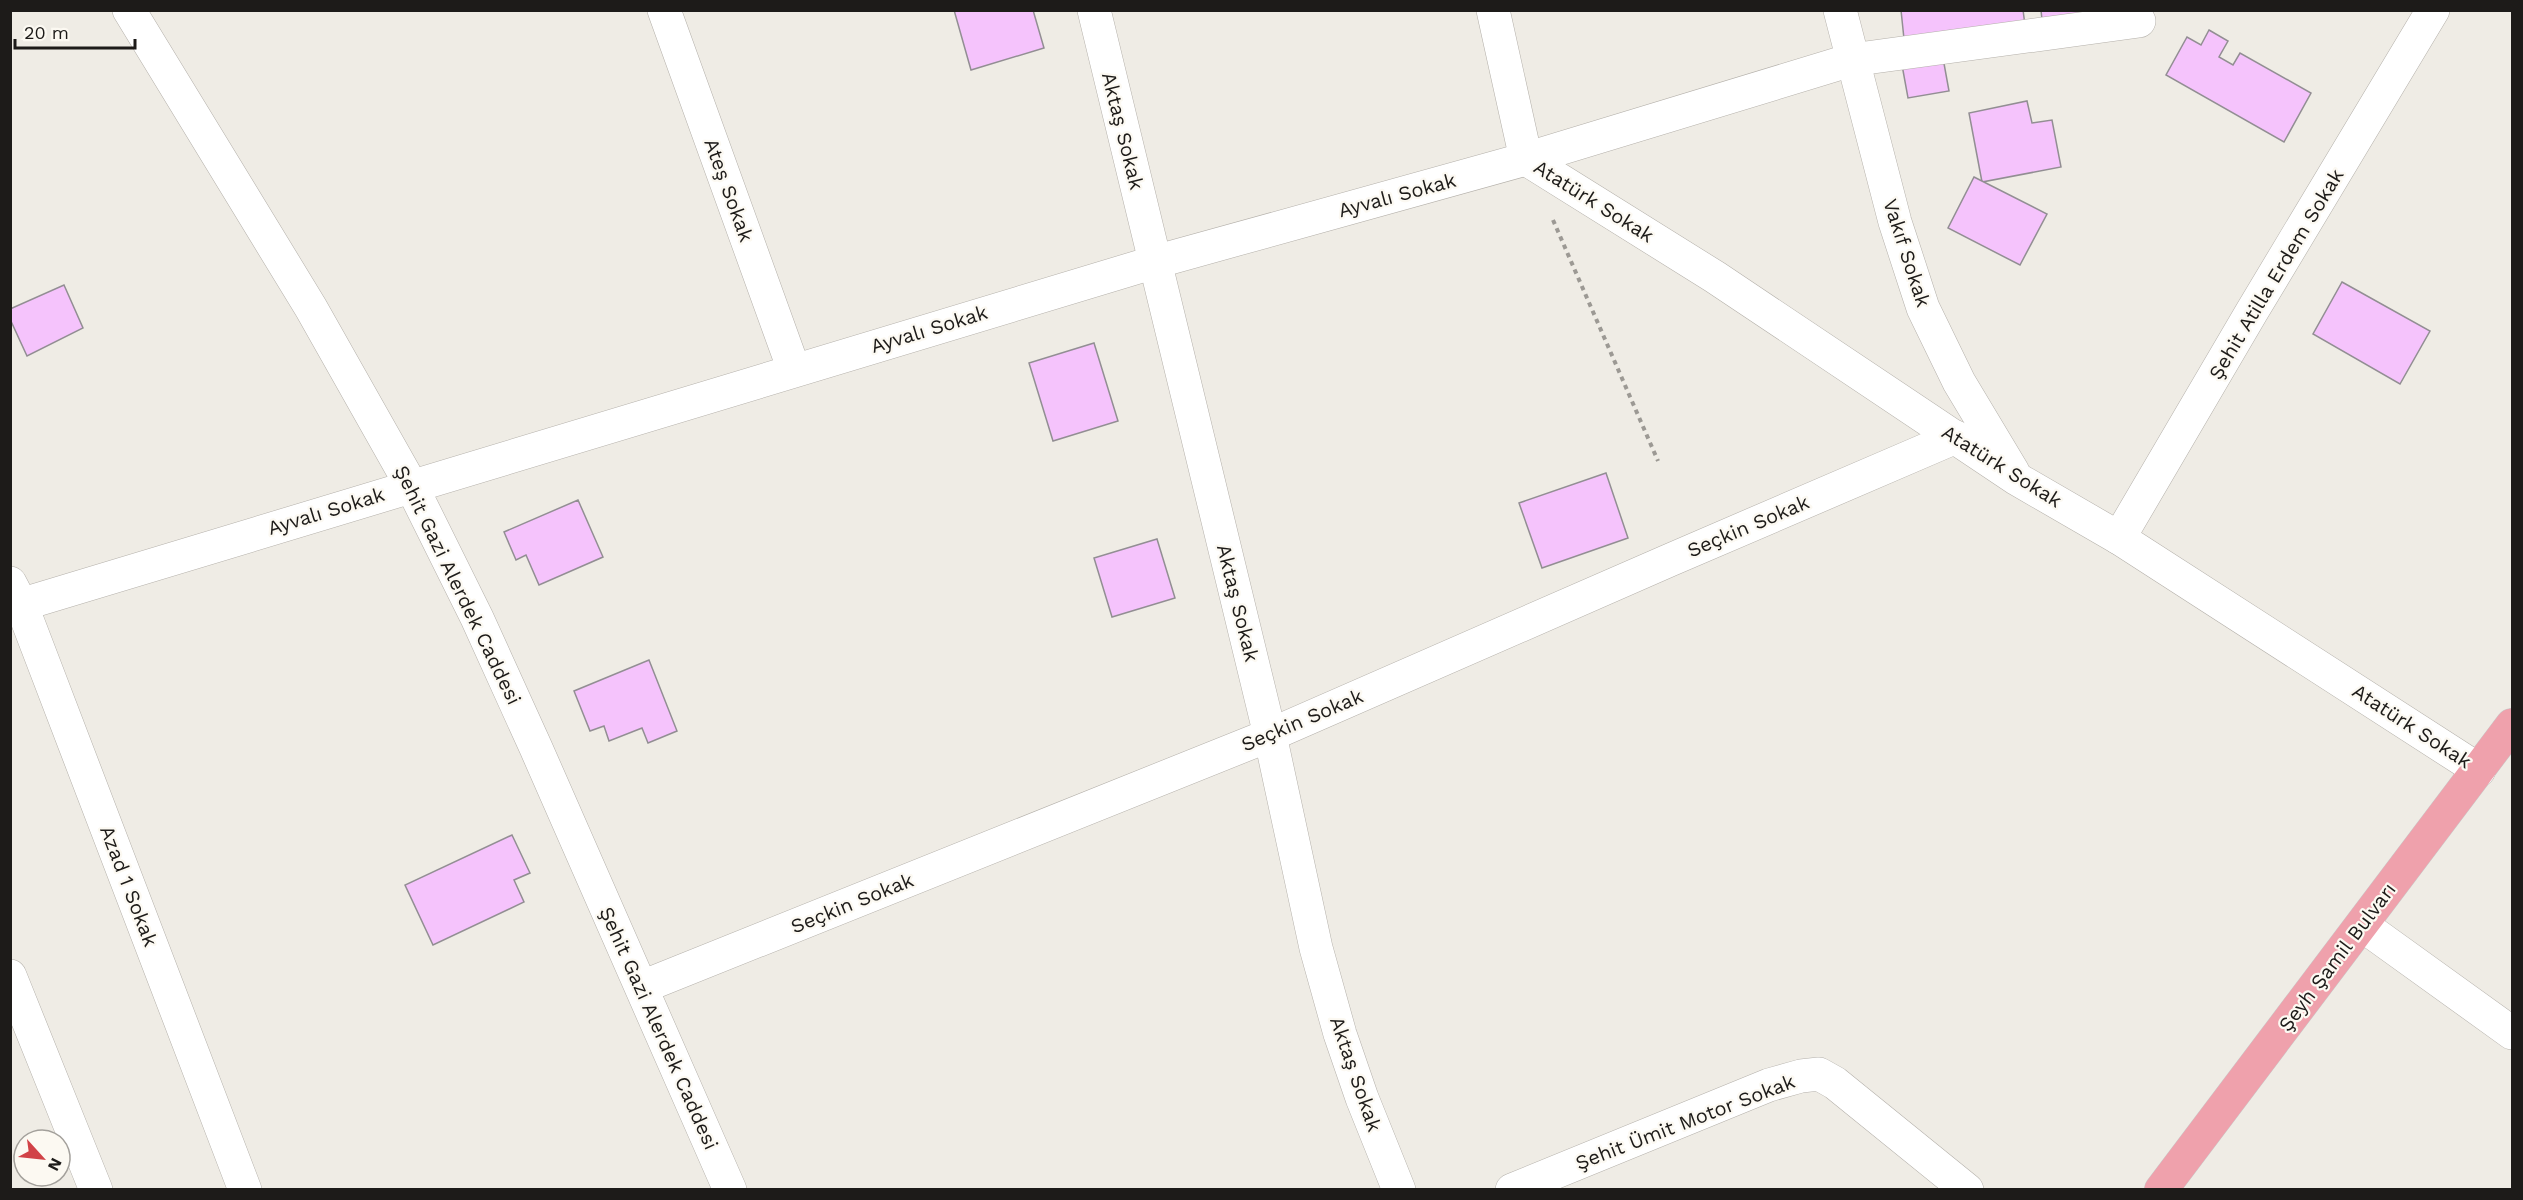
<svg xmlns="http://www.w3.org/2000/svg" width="2523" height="1200" viewBox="0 0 2523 1200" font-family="'Work Sans',sans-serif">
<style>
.building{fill:#f5c3fc;stroke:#928e93;stroke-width:1.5}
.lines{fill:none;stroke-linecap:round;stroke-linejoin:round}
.minor-casing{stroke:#b4b0aa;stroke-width:34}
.major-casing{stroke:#c9c8c8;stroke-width:34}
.path{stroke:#9c9994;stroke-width:4;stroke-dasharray:4.5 4.5;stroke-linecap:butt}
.minor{stroke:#fff;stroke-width:33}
.major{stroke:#efa1ac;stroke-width:33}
.labels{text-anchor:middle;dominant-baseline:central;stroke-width:4.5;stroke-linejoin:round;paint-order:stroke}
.street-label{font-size:20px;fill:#1d1b19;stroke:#fcf9f2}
</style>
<rect width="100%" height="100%" fill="#efece5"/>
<g class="building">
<path d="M954,10h79l11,38 -73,22z"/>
<path d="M1901,10h122l2,15 -121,14z"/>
<path d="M2041,10h89l-88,10z"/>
<path d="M2209,30l19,11 -9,16 14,8 7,-12 71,40 -27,49 -118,-67 21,-38 14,8z"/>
<path d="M1943,58l6,33 -41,7 -6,-33z"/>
<path d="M2027,101l5,22 20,-3 9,47 -79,15 -13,-69z"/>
<path d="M1974,177l73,37 -27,51 -72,-37z"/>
<path d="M2342,282l88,49 -30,53 -87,-50z"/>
<path d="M64,285l19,43 -56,28 -17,-37v-10z"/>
<path d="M1094,343l24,78 -65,20 -24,-78z"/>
<path d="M1606,473l22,65 -86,30 -23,-65z"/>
<path d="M578,500l25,57 -64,28 -13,-30 -10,5 -12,-28z"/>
<path d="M1157,539l18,59 -63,19 -18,-59z"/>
<path d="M649,660l28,71 -29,12 -6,-15 -33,13 -5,-15 -14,5 -16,-40z"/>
<path d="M512,835l18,38 -16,7 10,22 -91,43 -28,-60z"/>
</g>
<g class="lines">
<defs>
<g id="minor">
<path d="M129,10l182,298 100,177 66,133 59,130 194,442"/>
<path d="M664,10l130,360"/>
<path d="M1094,10l176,725 46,213 24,86 22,64 37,92"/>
<path d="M1493,10l33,149 189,118 302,202 102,59 360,232"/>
<path d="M1840,10l55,212 28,86 36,74 54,90"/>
<path d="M2119,538l132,-225 182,-303"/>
<path d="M10,583l11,21 224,586"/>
<path d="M10,608l1145,-346 371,-103 325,-99 288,-39"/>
<path d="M2362,925l150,108"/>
<path d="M10,976l86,214"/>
<path d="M642,987l628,-252 400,-175 286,-123"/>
<path d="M1512,1190l257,-105 32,-9 18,-2 16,9 132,107"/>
</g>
<path id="major" d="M2161,1190l351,-465"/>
</defs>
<use href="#minor" class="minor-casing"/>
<use href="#major" class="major-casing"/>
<path class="path" d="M1553,220l105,241"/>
<use href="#minor" class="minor"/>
<use href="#major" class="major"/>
</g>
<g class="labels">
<g class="street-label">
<text transform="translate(1123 131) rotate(76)">Aktaş Sokak</text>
<text transform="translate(729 190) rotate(70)">Ateş Sokak</text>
<text transform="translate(1397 195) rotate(-15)">Ayvalı Sokak</text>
<text transform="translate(1594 201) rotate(32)">Atatürk Sokak</text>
<text transform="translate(1907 253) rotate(72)">Vakıf Sokak</text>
<text transform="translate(2276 274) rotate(-59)">Şehit Atilla Erdem Sokak</text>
<text transform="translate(929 329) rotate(-17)">Ayvalı Sokak</text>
<text transform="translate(2002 466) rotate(32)">Atatürk Sokak</text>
<text transform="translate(326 511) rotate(-17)">Ayvalı Sokak</text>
<text transform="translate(1748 526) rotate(-23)">Seçkin Sokak</text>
<text transform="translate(458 585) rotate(64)">Şehit Gazi Alerdek Caddesi</text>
<text transform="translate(1238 603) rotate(76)">Aktaş Sokak</text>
<text transform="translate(1302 720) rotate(-23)">Seçkin Sokak</text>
<text transform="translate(2412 726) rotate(33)">Atatürk Sokak</text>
<text transform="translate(129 886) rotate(69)">Azad 1 Sokak</text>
<text transform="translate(852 903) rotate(-22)">Seçkin Sokak</text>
<text transform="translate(2337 957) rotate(-53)">Şeyh Şamil Bulvarı</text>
<text transform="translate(659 1028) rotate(66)">Şehit Gazi Alerdek Caddesi</text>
<text transform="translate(1356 1074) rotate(71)">Aktaş Sokak</text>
<text transform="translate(1685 1122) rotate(-21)">Şehit Ümit Motor Sokak</text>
</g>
</g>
<rect width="2523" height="1200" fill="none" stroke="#1d1b19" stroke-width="24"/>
<g transform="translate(42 1158) rotate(117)"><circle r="28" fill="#fcf9f2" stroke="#a3a09b" stroke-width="1.5"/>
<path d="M0-4.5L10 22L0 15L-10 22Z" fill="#d14247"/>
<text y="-9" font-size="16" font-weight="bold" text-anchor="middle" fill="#1d1b19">N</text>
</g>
<path d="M15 39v9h120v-9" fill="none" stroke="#1d1b19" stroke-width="3"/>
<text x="24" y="39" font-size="18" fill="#1d1b19" stroke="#fcf9f2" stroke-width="4.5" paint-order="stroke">20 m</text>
</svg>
